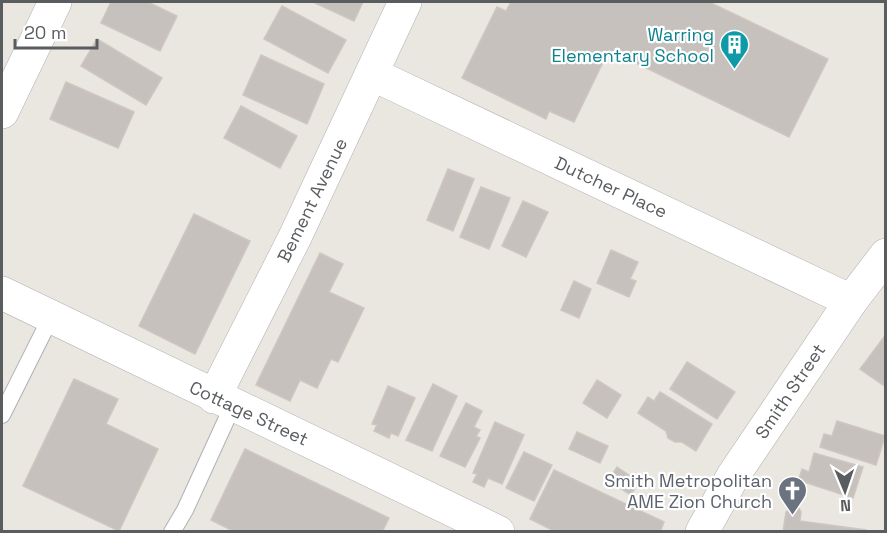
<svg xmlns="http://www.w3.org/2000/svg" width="887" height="533" viewBox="0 0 887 533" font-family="'Space Grotesk',sans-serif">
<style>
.building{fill:#c6c1bd;stroke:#cec7c0;stroke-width:1.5}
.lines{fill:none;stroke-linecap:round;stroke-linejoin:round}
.lane-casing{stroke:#aeb2b5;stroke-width:18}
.street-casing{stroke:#aeb2b5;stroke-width:34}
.secondary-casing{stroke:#adb1b5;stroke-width:34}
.lane{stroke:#fff;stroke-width:16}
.street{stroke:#fff;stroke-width:33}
.secondary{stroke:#fff;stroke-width:33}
.labels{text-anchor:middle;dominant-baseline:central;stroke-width:4.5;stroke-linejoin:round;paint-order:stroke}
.culture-label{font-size:18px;fill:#0d838f;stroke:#fff;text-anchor:end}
.street-label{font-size:18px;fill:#595d60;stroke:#fff}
.worship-label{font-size:18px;fill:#5b616d;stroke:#fff;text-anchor:end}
</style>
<rect width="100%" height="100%" fill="#eae6e0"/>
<g class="building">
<path d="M111,2h37l29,14 -17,35 -59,-28z"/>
<path d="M313,2h50l-9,19z"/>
<path d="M511,2h198l119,57 -39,78 -180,-87 -35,72 -25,-11 -3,8 -84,-41 35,-71 9,4z"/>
<path d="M282,6l64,34 -18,33 -64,-34z"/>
<path d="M97,39l65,39 -16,27 -65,-39z"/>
<path d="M261,55l63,29 -17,40 -64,-29z"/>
<path d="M66,82l68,30 -16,36 -68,-29z"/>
<path d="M241,106l56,30 -17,32 -56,-30z"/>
<path d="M448,169l26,10 -21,52 -26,-11z"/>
<path d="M481,187l29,11 -21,51 -29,-12z"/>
<path d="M523,201l25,11 -22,45 -24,-11z"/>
<path d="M194,214l56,27 -55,113 -56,-28z"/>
<path d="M611,250l27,12 -8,17 6,2 -7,16 -32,-14z"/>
<path d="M320,253l23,11 -14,28 35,16 -26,54 -7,-3 -14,29 -17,-8 -10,21 -34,-16z"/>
<path d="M574,281l17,8 -12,29 -18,-8z"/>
<path d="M884,337l2,2v48l-26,-18z"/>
<path d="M687,362l48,30 -18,27 -47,-30z"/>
<path d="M74,379l44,20 -12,25 52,25 -39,82 -96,-45z"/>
<path d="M597,380l24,15 -14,23 -24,-15z"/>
<path d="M433,384l24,12 -25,55 -26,-11z"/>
<path d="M388,386l27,12 -17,38 -7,-3 -2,5 -15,-7 3,-6 -5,-1z"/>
<path d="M660,392l52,32 -16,27 -14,-9h-7l-7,-4 -2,-7 -28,-18 10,-16 6,4z"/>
<path d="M466,403l16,8 -8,16 6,3 -4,6 4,2 -15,29 -25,-11z"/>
<path d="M837,421l48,15 -9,29 -56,-18 4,-13 8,2z"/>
<path d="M495,422l29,13 -22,49 -14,-6 -4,9 -11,-5 4,-8 -4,-1z"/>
<path d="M577,432l31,14 -8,17 -31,-14z"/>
<path d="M245,449l144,69 -7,14h-147l-24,-12z"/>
<path d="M524,452l28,13 -18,36 -28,-13z"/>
<path d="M814,453l49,14 -10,31 -49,-16v-2l-5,-1 3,-10 7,3z"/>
<path d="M617,467l22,15 -8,13 -23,-14z"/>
<path d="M554,470l110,52 -4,10h-104l-26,-13z"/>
<path d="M797,505l4,7 -1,9 66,9v2h-83l3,-20 6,-6z"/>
</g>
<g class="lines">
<defs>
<g id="lane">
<path d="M2,415l49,-98"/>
<path d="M172,532l13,-22 48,-105"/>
</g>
<g id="street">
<path d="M372,74l479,227"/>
<path d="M2,112l53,-110"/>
<path d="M2,293l496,239"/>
<path d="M214,397l81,-160 110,-235"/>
</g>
<path id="secondary" d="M702,532l31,-56 118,-175 35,-46"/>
</defs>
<use href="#lane" class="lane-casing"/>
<use href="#street" class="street-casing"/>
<use href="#secondary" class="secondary-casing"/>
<use href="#lane" class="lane"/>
<use href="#street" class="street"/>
<use href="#secondary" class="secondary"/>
</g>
<defs>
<symbol id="building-pin" viewBox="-11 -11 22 30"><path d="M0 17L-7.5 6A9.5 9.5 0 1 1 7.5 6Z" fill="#0f9aa8" stroke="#fff"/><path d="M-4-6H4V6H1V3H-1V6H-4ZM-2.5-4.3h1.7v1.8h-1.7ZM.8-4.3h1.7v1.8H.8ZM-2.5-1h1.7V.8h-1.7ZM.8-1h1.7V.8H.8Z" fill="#fff"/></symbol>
<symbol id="church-pin" viewBox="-11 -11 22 30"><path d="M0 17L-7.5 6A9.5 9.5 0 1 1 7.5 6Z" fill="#6b7280" stroke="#fff"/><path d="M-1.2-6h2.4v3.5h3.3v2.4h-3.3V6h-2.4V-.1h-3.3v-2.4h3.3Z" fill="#fff"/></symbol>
</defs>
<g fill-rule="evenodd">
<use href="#building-pin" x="718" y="28" width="33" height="45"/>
<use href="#church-pin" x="776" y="474" width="33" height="45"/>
</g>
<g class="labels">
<g class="culture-label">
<text x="714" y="34">Warring<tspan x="714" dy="21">Elementary School</tspan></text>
</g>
<g class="street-label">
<text transform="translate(611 187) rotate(25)">Dutcher Place</text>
<text transform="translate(312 200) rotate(-64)">Bement Avenue</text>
<text transform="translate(790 391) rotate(-56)">Smith Street</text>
<text transform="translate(249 413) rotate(25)">Cottage Street</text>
</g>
<g class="worship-label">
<text x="772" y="480">Smith Metropolitan<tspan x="772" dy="21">AME Zion Church</tspan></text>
</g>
</g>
<rect width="887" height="533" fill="none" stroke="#595d60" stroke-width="6"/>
<g transform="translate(845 491) rotate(178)" stroke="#ffffff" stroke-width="4.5" paint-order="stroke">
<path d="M0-4.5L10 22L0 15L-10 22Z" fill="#595d60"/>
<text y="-9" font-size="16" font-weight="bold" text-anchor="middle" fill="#595d60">N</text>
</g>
<path d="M15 39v9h82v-9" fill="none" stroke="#595d60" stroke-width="3"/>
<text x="24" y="39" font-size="18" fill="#595d60" stroke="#ffffff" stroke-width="4.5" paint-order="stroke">20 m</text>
</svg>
